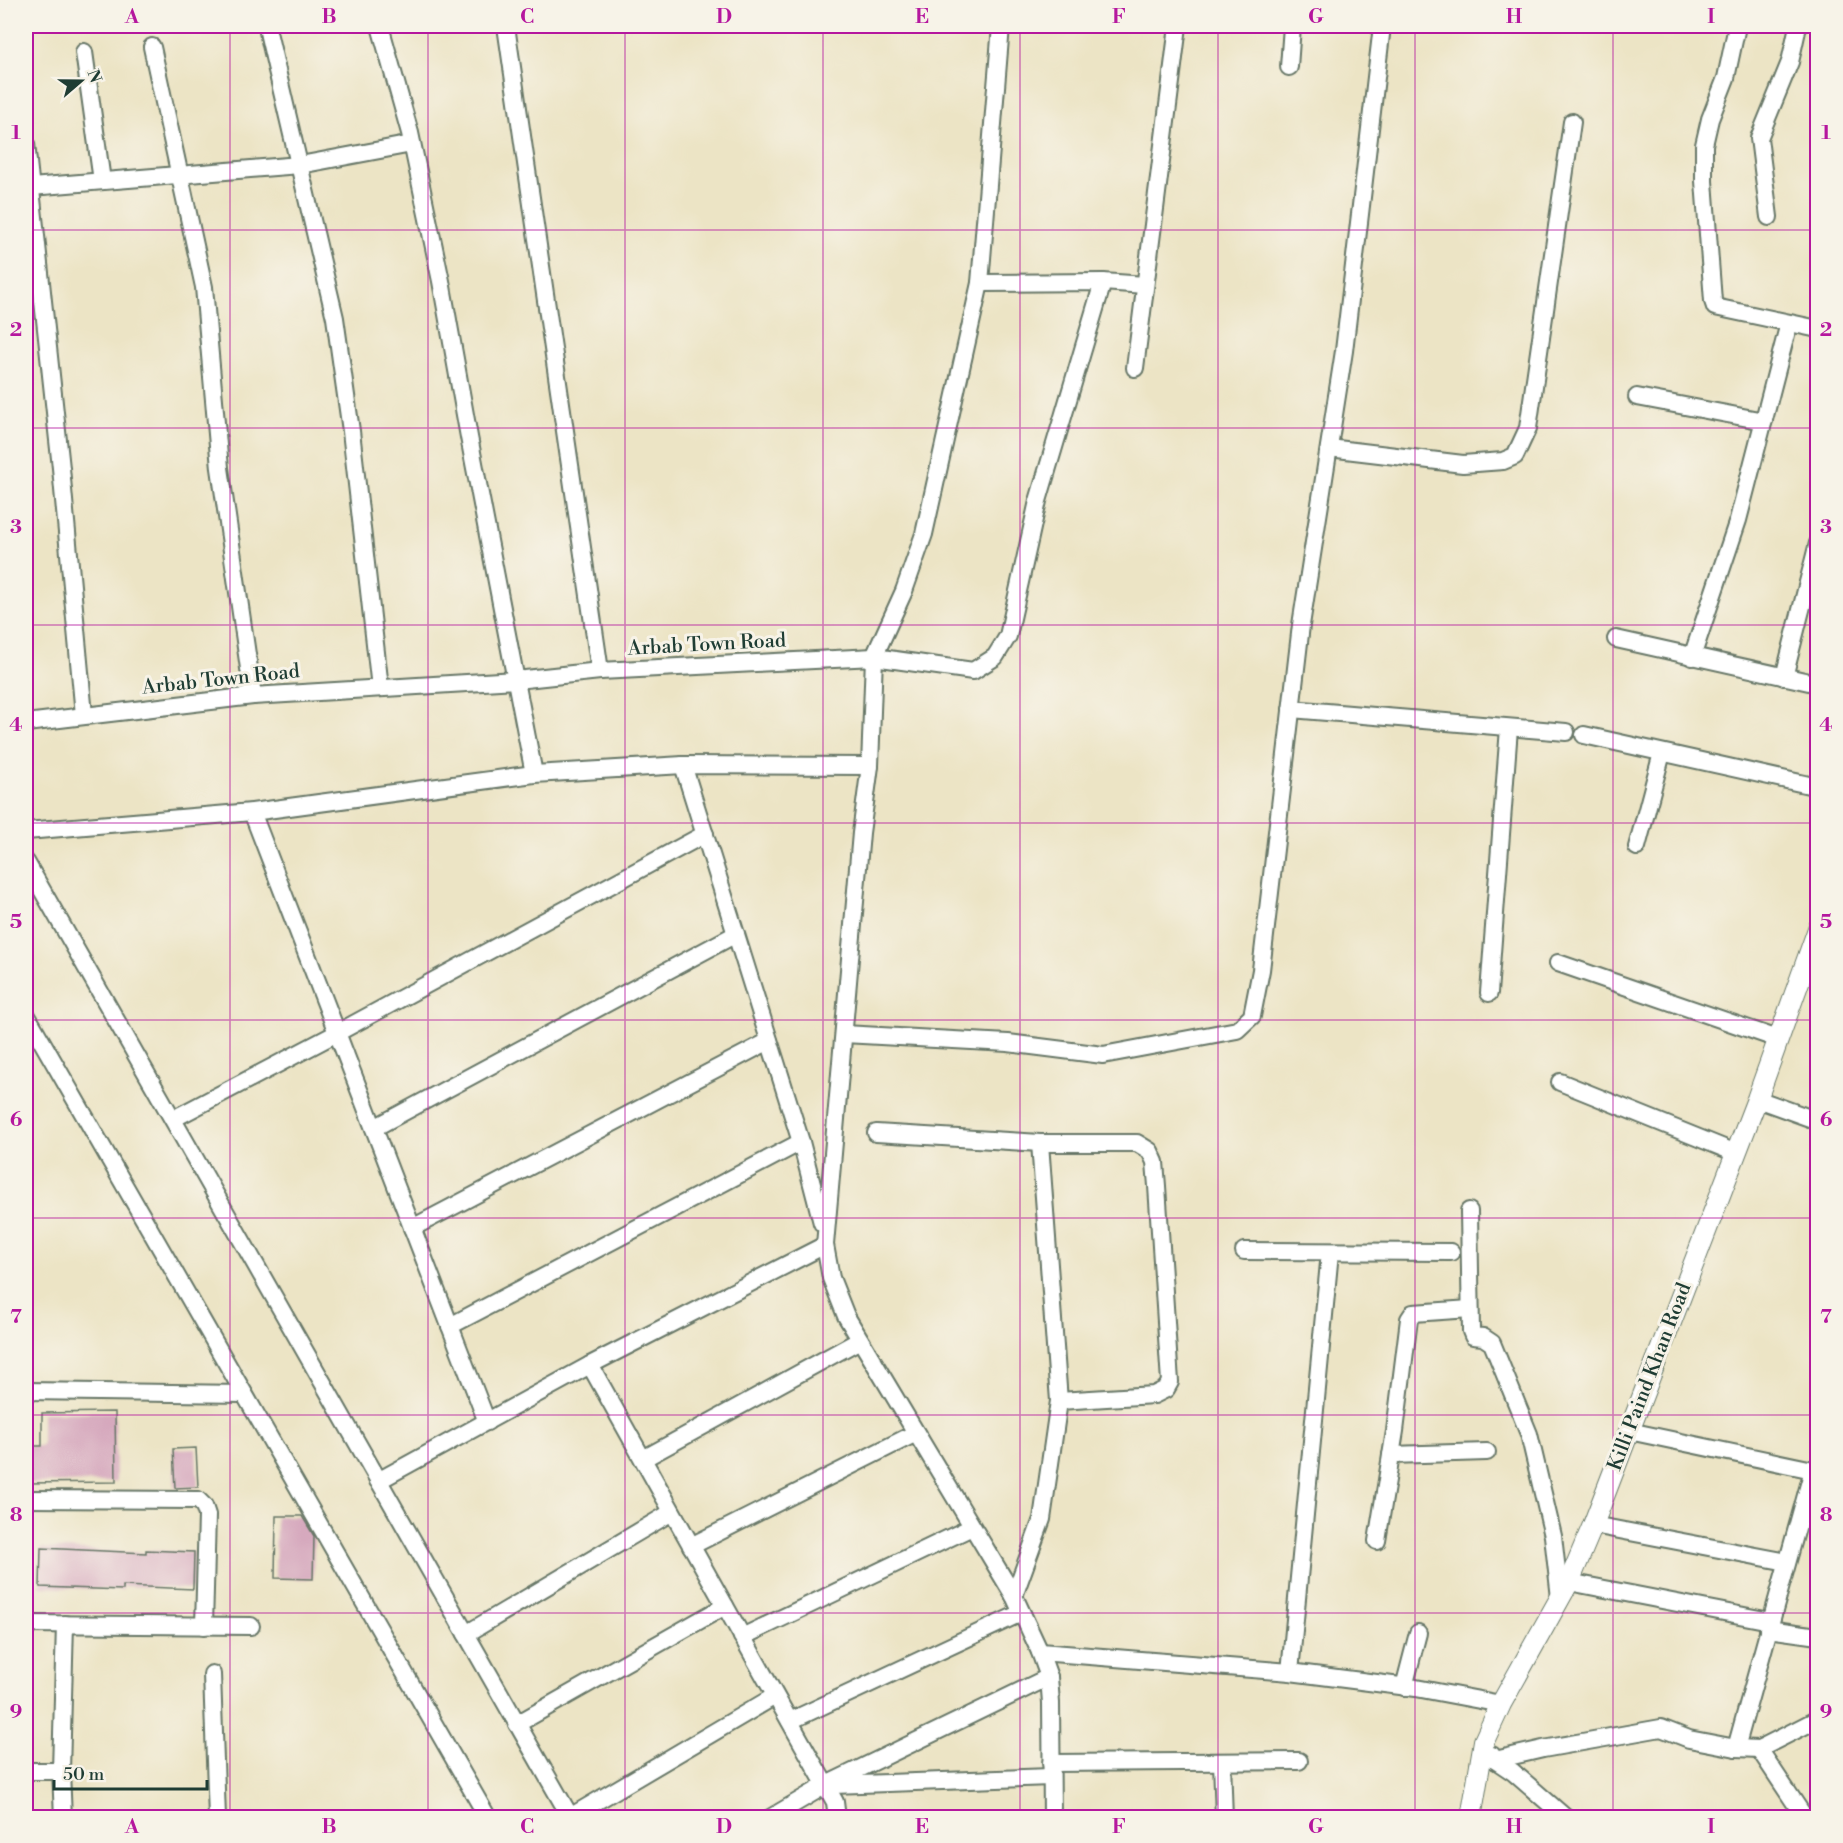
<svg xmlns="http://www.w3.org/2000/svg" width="1843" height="1843" viewBox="0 0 1843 1843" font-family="'Libre Bodoni',serif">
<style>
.building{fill:#d6a8bd}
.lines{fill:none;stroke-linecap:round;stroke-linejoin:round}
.minor-casing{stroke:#677767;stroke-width:20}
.tertiary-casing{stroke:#677767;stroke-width:22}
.minor{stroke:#fff;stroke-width:16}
.tertiary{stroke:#fff;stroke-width:20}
.grid{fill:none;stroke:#b5179e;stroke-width:1.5;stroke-opacity:0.55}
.labels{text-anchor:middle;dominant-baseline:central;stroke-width:6;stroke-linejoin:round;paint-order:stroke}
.street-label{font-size:20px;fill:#1f3d34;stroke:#f7f3e8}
.neatline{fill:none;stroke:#b5179e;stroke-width:2}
.grid-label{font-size:20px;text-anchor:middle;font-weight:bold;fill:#b5179e}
</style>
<rect width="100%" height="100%" fill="#f7f3e8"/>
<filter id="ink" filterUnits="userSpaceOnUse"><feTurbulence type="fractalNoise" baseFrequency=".0167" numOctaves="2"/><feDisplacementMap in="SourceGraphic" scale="12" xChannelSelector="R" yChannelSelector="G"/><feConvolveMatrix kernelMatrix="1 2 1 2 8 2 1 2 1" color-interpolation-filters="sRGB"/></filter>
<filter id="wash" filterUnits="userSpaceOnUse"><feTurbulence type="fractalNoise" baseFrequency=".008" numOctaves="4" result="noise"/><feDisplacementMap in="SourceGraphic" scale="24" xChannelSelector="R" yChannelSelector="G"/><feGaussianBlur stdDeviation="1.35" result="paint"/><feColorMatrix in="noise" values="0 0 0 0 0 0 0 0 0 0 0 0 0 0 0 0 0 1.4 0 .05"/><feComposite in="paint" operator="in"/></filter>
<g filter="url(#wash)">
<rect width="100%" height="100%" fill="#ece4c5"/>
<g id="blocks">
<g class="building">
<path d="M115,1412l1,70 -90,1v-37h16v-33z"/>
<path d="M196,1448l2,39 -23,1 -2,-39z"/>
<path d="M276,1516h26l12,20 -1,43 -38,-1z"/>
<path d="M41,1548l105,5v-3l48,2 -1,37 -70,-3v4l-83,-3z"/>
</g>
</g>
</g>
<g filter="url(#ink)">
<use href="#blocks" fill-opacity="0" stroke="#677767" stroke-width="1.5"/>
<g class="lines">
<defs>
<g id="minor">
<path d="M380,26l30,107 31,148 28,156 65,337"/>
<path d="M506,26c30,215 64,430 94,645"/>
<path d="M1001,26l-21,257 -56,251 -20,57 -30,66 -4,109 -9,67 -36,412 6,33 15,38 168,280 26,56 9,25 2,26 1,115"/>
<path d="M1737,26l-11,52 -16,41 -6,26v36l9,120 2,6 103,22"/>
<path d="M268,32l67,286 16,113 29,257"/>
<path d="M152,47l52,240 16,181 33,228"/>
<path d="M84,52l18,129"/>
<path d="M1289,67l3,-41"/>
<path d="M26,143l35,325 23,247"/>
<path d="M31,187l269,-22 112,-21"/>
<path d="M1769,217l-10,-79 31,-76 8,-36"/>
<path d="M980,283l123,-1 42,3"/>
<path d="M1135,368l43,-342"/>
<path d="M1637,397l127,24"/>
<path d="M1329,448l134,16 40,-3 12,-5 13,-28 44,-306"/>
<path d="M1616,639l202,45"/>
<path d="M1692,657l46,-137 51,-197"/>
<path d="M1784,677l34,-134"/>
<path d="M1291,709l275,23"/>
<path d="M26,723l227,-27 263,-16 84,-9 274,-14 99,14 22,-14 13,-21 30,-135 65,-219"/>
<path d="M1584,735l234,52"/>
<path d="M683,765l118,377 21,81"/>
<path d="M252,812l235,610"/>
<path d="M26,831l226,-19 282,-38 149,-9 187,1"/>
<path d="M1637,847l25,-94"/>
<path d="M26,862l545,956"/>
<path d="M1558,963l220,76"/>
<path d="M1489,993l20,-265"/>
<path d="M26,1014l462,804"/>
<path d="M844,1034l164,9 95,12 134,-25 15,-14 9,-46 40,-345 43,-274 38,-325"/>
<path d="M1560,1082l176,71"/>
<path d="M1757,1099l61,22"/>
<path d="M173,1119l164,-86 368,-199"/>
<path d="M374,1128l362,-194"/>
<path d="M876,1133l164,10h97l13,8 5,11 2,24 13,196 -4,7 -12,6 -95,6"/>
<path d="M1469,1211l2,120 2,5 10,1 9,6 37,91 24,102 7,62"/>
<path d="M412,1228l357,-187"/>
<path d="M1244,1251l207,1"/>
<path d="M450,1326l351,-184"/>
<path d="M590,1365l245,437 2,16"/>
<path d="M26,1391l218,3"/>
<path d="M1629,1431l189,40"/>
<path d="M1391,1455l96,-3"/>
<path d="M643,1459l217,-119"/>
<path d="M378,1481l212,-116 235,-120"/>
<path d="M26,1499l172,1 6,6 3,9 -3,111"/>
<path d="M1593,1525l194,37"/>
<path d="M1377,1541l18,-110 14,-112 4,-6 57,-4"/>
<path d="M691,1546l225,-113"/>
<path d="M1569,1582l201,39"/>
<path d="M1014,1596l28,-77 17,-118 -19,-258"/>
<path d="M26,1624l225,2"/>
<path d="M1768,1629l50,7"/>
<path d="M466,1634l206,-122"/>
<path d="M742,1637l230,-110"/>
<path d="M1040,1652l250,20 126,16 85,16"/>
<path d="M1290,1672l40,-420"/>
<path d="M212,1674l5,144"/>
<path d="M1404,1687l14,-54"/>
<path d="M790,1721l231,-108"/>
<path d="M517,1724l208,-118"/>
<path d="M1736,1748l77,-278"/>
<path d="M1759,1749l46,69"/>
<path d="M1492,1755l3,5 18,12 53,46"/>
<path d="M1495,1760l48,-11 118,-21 28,11 47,9 23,1 59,-30"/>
<path d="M1222,1762l2,56"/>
<path d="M1051,1763l248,-2"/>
<path d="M26,1771h35"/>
<path d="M833,1785l218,-8"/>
<path d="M570,1817l205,-121"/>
<path d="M63,1818l-2,-47 4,-147"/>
<path d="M770,1818l56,-33 223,-108"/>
</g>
<path id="tertiary" d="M1471,1818l13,-77 17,-37 68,-122 24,-57 164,-426 61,-170"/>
</defs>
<use href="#minor" class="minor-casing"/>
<use href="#tertiary" class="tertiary-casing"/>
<use href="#minor" class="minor"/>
<use href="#tertiary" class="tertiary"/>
</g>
</g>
<path class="grid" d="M230,26v1792M428,26v1792M625,26v1792M823,26v1792M1020,26v1792M1218,26v1792M1415,26v1792M1613,26v1792M26,230h1792M26,428h1792M26,625h1792M26,823h1792M26,1020h1792M26,1218h1792M26,1415h1792M26,1613h1792"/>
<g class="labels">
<g class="street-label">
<text transform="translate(707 645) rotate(-3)">Arbab Town Road</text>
<text transform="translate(221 680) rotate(-6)">Arbab Town Road</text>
<text transform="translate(1650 1377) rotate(-69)">Killi Paind Khan Road</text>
</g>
</g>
<rect width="1843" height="1843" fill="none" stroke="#f7f3e8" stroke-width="66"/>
<g transform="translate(81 81) rotate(70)" stroke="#f7f3e8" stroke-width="4.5" paint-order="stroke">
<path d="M0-4.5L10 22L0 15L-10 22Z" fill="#1f3d34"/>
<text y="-9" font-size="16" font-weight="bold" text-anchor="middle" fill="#1f3d34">N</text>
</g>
<path d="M54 1780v9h153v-9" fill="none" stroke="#1f3d34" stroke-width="3"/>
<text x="63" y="1780" font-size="18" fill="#1f3d34" stroke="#f7f3e8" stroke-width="4.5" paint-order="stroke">50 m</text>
<rect x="33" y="33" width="1777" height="1777" class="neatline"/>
<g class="grid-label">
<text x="132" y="23">A</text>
<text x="329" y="23">B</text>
<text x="527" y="23">C</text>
<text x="724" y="23">D</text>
<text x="922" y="23">E</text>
<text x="1119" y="23">F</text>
<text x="1316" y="23">G</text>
<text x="1514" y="23">H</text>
<text x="1711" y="23">I</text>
<text x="16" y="139">1</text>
<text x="1826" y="139">1</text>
<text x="16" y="336">2</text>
<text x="1826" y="336">2</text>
<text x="16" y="533">3</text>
<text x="1826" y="533">3</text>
<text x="16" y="731">4</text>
<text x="1826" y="731">4</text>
<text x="16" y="928">5</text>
<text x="1826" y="928">5</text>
<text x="16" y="1126">6</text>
<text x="1826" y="1126">6</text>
<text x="16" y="1323">7</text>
<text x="1826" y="1323">7</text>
<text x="16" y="1521">8</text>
<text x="1826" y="1521">8</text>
<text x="16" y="1718">9</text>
<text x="1826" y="1718">9</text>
<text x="132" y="1833">A</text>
<text x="329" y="1833">B</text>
<text x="527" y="1833">C</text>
<text x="724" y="1833">D</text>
<text x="922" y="1833">E</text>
<text x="1119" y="1833">F</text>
<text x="1316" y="1833">G</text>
<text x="1514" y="1833">H</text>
<text x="1711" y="1833">I</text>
</g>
</svg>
